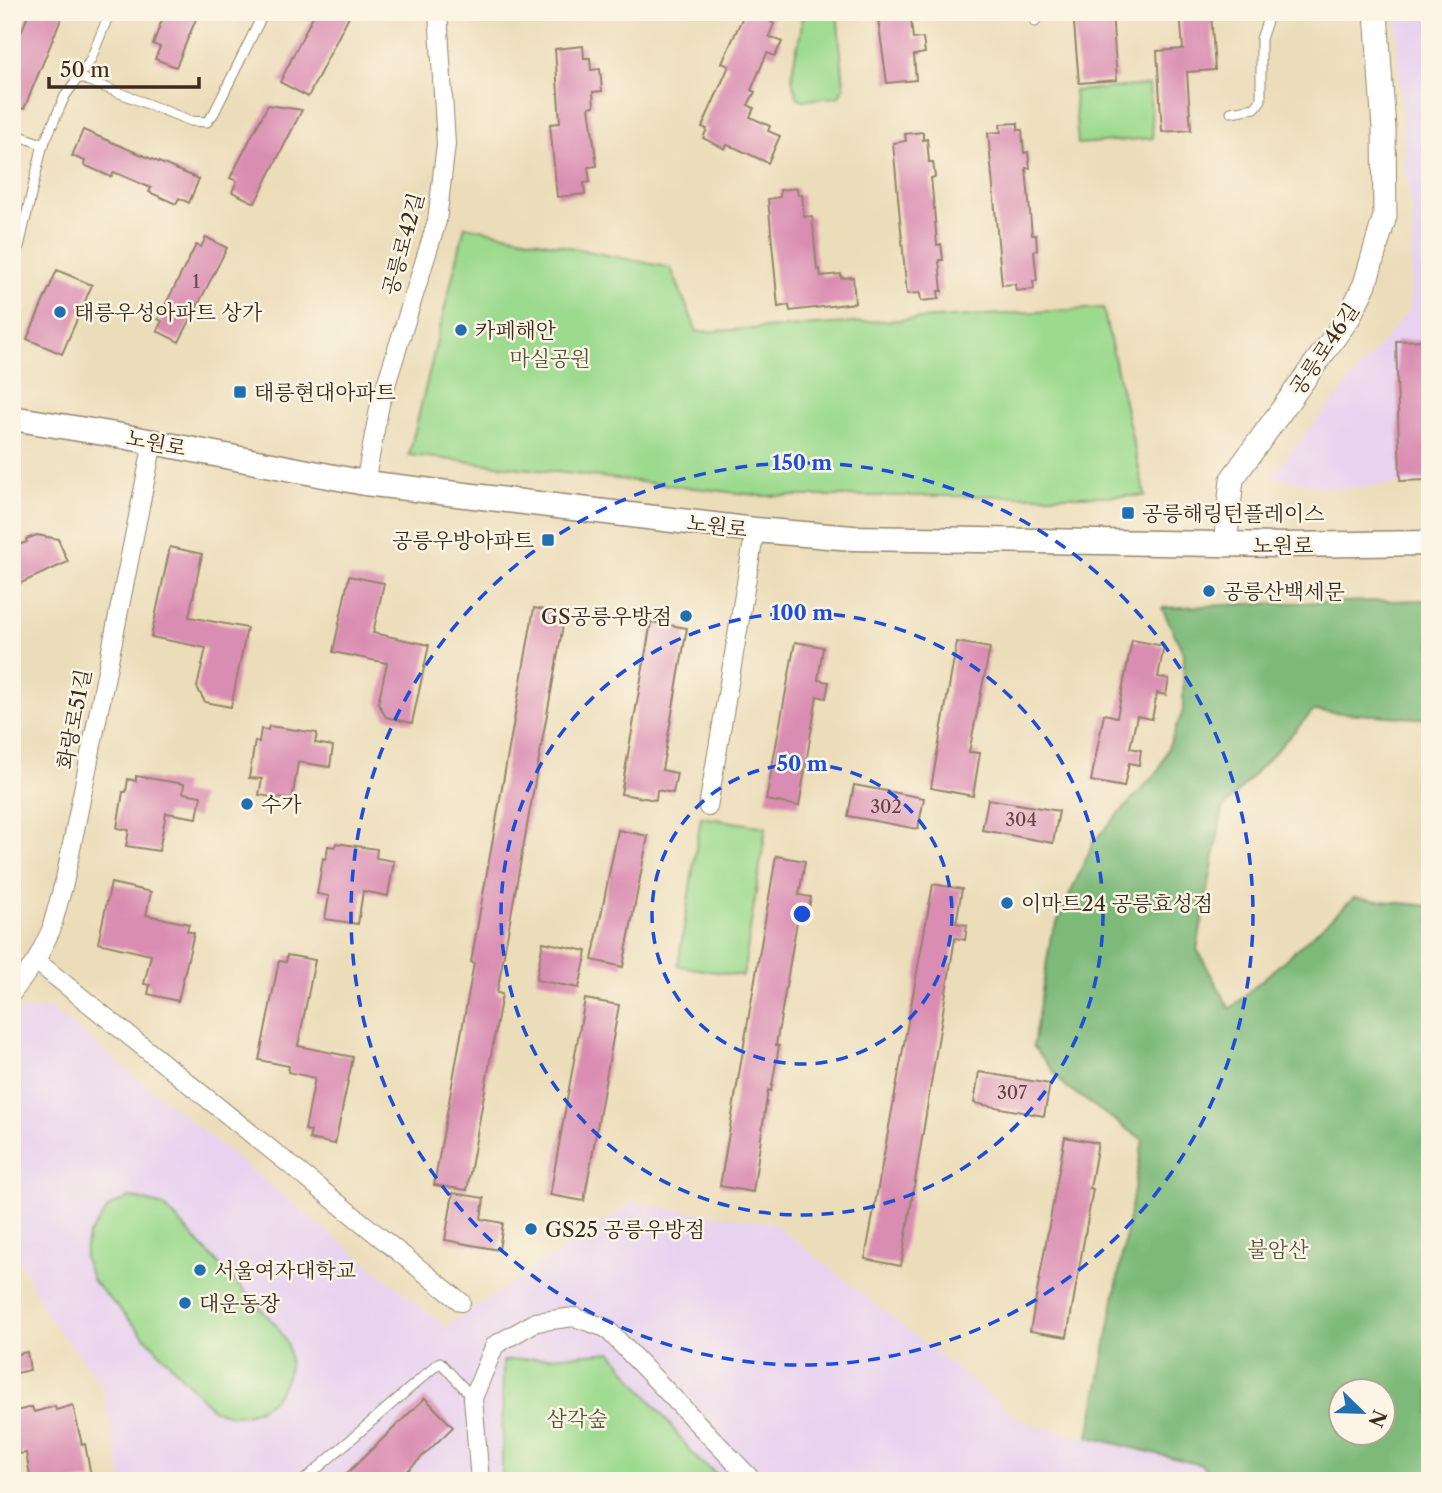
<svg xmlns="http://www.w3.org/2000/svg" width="1442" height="1493" viewBox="0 0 1442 1493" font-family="'Libre Caslon Text','Noto Serif KR',serif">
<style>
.built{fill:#e7d2f0}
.green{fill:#9cda8e;stroke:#6c8256;stroke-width:2}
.forest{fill:#7dba79;stroke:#5c724c;stroke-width:2;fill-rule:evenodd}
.building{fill:#da8db2}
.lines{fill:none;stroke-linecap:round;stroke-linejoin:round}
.service-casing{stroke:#94846c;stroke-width:11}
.minor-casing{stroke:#94846c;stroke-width:20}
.tertiary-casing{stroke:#94846c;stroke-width:25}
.secondary-casing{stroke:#94846c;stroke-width:27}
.service{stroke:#fff;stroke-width:9}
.minor{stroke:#fff;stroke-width:18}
.tertiary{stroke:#fff;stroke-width:23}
.secondary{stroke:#fff;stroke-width:24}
.ring{fill:none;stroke:#1d4ed8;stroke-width:3.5;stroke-dasharray:12 9}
.poi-dot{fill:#1f6fb2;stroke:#fcf5e5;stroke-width:2.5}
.labels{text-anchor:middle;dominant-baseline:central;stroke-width:5;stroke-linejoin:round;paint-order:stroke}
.number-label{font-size:18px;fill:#634343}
.street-label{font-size:21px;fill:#3b2a1e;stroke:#fcf5e5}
.poi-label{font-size:21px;fill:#3b2a1e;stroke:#fcf5e5;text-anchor:start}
.park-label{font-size:21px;fill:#53563a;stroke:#fcf5e5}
.centre{fill:#1d4ed8;stroke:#fcf5e5;stroke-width:3.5}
.ring-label{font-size:21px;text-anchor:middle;font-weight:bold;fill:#1d4ed8;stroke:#fcf5e5;stroke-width:5;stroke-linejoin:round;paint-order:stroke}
</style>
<rect width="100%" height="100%" fill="#fcf5e5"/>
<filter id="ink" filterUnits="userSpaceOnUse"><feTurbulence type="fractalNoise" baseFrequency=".0143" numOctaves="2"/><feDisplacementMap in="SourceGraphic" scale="14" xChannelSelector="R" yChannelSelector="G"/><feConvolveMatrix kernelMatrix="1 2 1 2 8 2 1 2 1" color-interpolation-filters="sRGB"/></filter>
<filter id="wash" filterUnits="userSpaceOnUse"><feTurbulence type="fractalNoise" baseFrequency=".00686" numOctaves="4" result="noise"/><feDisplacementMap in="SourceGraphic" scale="28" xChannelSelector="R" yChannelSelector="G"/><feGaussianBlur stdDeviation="1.57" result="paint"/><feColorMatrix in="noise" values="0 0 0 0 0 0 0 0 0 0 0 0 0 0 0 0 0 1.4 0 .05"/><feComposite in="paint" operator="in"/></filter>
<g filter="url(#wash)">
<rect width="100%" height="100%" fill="#ecddba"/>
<g class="built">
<path d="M1396,12h34v470l-97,7 -62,-13 139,-167 3,-91 -8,-55z"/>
<path d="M52,1009l394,318 186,-124 141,20 252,200 176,42 20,16h-1098l-21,-96 -56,-71 -34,-71v-224l10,-9z"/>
</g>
<g class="green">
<path d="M801,12h36l7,74 -3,8 -4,3 -34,3 -5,-2c-16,-30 8,-56 3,-86z"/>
<path d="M1149,85l4,53 -75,6 -4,-53z"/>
<path d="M465,226l206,42 26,64 406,-24 42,188h-381l-355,-41z"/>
<path d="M701,817l65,10 -23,149 -65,-10z"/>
<path d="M130,1197l34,9 112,119c4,6 9,13 11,19 11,35 -17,72 -54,71 -6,0 -15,-4 -21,-6l-119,-128 -9,-23 4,-22 22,-30z"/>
<path d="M612,1352l86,108 28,21h-224l1,-120z"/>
</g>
<path class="forest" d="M1430,600v119l-117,-8 -90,97 -26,141 33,60 124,-111 76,8v575h-209l-20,-16 -112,-28 54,-297 -78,-54 -32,-40 18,-110 43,-95 65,-71 24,-59 1,-57 -22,-46 83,-4zM1340,1392h42v42h-42z"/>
<g id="blocks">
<g class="building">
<path d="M29,12h35l-40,97 -12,-5v-47z"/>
<path d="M165,12h34l-23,55 -21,-8 5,-12 -7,-3z"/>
<path d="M315,12h36l-43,85 -28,-15z"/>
<path d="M745,12h31l-5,10 3,2 -5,12 13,6 -7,14 -8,-3 -16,37 4,2 -7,13 6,3 -4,9 20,9 -2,5 12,5 -12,27 -32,-15 -9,-3 -2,4 -22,-11 4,-9 -5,-2 27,-61 -7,-3z"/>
<path d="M877,12h33l3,27 10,-1 2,15 -11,2 2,25 -29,3z"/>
<path d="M1073,12h39l5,68 -38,3z"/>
<path d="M1180,12h31l4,58 -28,2 4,58 -29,2 -5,-81 26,-2z"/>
<path d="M583,46l1,12h6l1,12 9,-1 2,22 -9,1 1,14 -5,1 8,59 -9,1 2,15 -6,1 1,11 -28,3 -7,-73 10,-1 -5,-74z"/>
<path d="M268,105l34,5 -47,93 -23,-11 5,-11 -7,-3z"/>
<path d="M1018,123v7h4l2,23 4,-1 2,16h-4l6,67h4l1,15 -3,1 3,30h-4l1,8 -18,2 -1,-7 -13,1 -14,-152 13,-1 -1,-8z"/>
<path d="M83,130l116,49 -10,24 -10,-5 -3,6 -27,-12 2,-4 -37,-16 -3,5 -27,-12 1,-4 -13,-5z"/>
<path d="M923,132v8l4,-1 2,23h4l2,15 -4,1 3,30 3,37 4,-1 2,16h-4l3,31h-4l1,8 -18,2 -1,-8 -13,1 -14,-151 13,-2 -1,-7z"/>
<path d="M797,188l1,7h4l2,22 8,-1 5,54 3,-1 1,7 20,-2v4l12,-1 2,26 -65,8 -1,-6 -11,2 -10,-108 12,-2v-7z"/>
<path d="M206,237l21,11 -48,94 -22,-11 5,-10 -4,-2 38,-74 5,2z"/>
<path d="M57,270l35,15 -30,69 -35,-15z"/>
<path d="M1430,340v140l-30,1 -4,-140z"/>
<path d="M37,535l21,4 10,23 -56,25v-40l15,-5 -1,-3z"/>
<path d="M170,547l32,7 -13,63 58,11 -16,79 -26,-5 -8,-15 9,-39 -55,-11z"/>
<path d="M349,576l35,7 -11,50 56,12 -17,78 -26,-6 -8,-14 9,-40 -54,-11z"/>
<path d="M534,608l31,6 -68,379 5,1 -35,196 -33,-5 40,-222 -3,-1z"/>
<path d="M651,622l36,6 -25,142 15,3 -4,20 -16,-3 -1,10 -35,-6z"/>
<path d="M1132,640l32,6 -6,31 11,2 -3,16 -9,-2 -5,26 -15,-3 -7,32 11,2 -2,15 -10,-2 -5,24 -33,-6 13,-67 13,3z"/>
<path d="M795,642l28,5 -5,33 11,2 -3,16 -9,-2 -18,110 -33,-6z"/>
<path d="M957,642l33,6 -21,104 11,1 -7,43 -42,-8z"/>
<path d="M269,726l48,7 -2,10 18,3 -3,21 -32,-5 -6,38 -33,-5 3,-16 -13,-1 6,-37 4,1 2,-13 7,1z"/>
<path d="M136,776l48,8 -1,9 18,3 -4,22 -31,-5 -7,38 -33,-5 3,-16 -12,-2 6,-36h3l2,-13 8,2z"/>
<path d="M854,785l70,13 -6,31 -70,-13z"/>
<path d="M988,799l71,12 -6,32 -71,-13z"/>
<path d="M618,830l30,6 -25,131 -31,-7z"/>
<path d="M336,843l41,6 -1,9 18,3 -6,35 -25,-5 -5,33 -33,-5 4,-23 -12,-2 6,-36 3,1 2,-13 7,1z"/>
<path d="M776,856l29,5 -6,34 12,2 -3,15 -9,-2 -23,135 3,1 -8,45 -3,-1 -15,102 -33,-6z"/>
<path d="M111,883l40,9 -5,23 43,9 -2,7 7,2 -16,68 -30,-7 2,-9 -6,-1 7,-29 -53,-12z"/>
<path d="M933,884l29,5 -6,34 11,2 -2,15 -10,-2 -54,328 -36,-7z"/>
<path d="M543,942l44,9 -8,37 -43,-8z"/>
<path d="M287,955l28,5 -17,86 55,11 -18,87 -26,-5 2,-8 -6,-1 10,-52 -27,-6 1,-6 -30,-6 20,-99 7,1z"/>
<path d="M585,999l34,6 -35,196 -34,-6z"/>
<path d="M979,1072l71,12 -6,32 -70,-13z"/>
<path d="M1065,1137l33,6 -8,45 3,1 -26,148 -37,-6z"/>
<path d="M453,1193l31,5 -3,21 22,4 -4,27 -54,-10z"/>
<path d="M27,1352l3,18 -18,4v-19z"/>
<path d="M425,1398l28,29 -56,54h-58z"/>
<path d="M73,1405l9,40 3,-1 7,37h-61l-5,-28 -7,1 -1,-4 -6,1v-39l20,-5 2,5 21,-6 1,4z"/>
</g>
</g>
</g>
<g filter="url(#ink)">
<use href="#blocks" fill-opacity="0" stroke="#94846c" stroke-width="2"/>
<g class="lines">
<defs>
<g id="service">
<path d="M1035,12v10"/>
<path d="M79,77l112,44 16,1 7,-9 50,-101"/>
<path d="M1231,112l24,-4 6,-8v-61l9,-27"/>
<path d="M12,133l32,12"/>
<path d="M1430,139l-5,7 5,27"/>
<path d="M12,277l30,-129 23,-52 25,-35 20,-49"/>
<path d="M303,1481l137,-119 33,36"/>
</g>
<g id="minor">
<path d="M365,483l15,-79 57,-183 9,-77 -8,-132"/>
<path d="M708,807l47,-277"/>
<path d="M36,961l425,341"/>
<path d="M12,993l24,-32 15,-31 14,-51 88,-437"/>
<path d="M480,1481l-7,-83 22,-53 41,-23 38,-5 32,11 147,153"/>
</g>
<path id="tertiary" d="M1225,545l7,-66 117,-162 16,-33 20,-68 -1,-87 -8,-117"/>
<path id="secondary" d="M12,418l110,18 243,47 390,47 98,8 431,7 146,-2"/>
</defs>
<use href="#service" class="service-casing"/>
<use href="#minor" class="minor-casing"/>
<use href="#tertiary" class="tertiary-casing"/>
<use href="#secondary" class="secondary-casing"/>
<use href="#service" class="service"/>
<use href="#minor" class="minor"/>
<use href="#tertiary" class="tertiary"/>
<use href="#secondary" class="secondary"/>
</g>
</g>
<g class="ring">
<circle cx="802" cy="914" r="150"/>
<circle cx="802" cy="914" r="301"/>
<circle cx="802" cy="914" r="451"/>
</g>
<g class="poi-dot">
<circle cx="60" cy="312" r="7"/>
<circle cx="461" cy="330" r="7"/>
<rect x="233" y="385" width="14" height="14" rx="3.5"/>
<rect x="1121" y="506" width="14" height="14" rx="3.5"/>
<rect x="541" y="533" width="14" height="14" rx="3.5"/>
<circle cx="1209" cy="591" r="7"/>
<circle cx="686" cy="616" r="7"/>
<circle cx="247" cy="804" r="7"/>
<circle cx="1007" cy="903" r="7"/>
<circle cx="531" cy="1229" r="7"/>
<circle cx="200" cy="1270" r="7"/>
<circle cx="185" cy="1303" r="7"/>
</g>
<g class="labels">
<g class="number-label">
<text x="196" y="282">1</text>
<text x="886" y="807">302</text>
<text x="1021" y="820">304</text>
<text x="1012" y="1093">307</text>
</g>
<g class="street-label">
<text transform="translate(403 244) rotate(-75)">공릉로42길</text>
<text transform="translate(1324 349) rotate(-56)">공릉로46길</text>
<text transform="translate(156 443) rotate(11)">노원로</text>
<text transform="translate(717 526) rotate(7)">노원로</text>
<text x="1283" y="545">노원로</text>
<text transform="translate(74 719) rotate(-79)">화랑로51길</text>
</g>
<g class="poi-label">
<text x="74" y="312">태릉우성아파트 상가</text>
<text x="475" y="330">카페해안</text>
<text x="254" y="392">태릉현대아파트</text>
<text x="1142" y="513">공릉해링턴플레이스</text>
<text x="534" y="540" text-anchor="end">공릉우방아파트</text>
<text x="1223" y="591">공릉산백세문</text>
<text x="672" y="616" text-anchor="end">GS공릉우방점</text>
<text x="261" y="804">수가</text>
<text x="1021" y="903">이마트24 공릉효성점</text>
<text x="545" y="1229">GS25 공릉우방점</text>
<text x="214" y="1270">서울여자대학교</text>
<text x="199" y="1303">대운동장</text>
</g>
<g class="park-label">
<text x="550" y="358">마실공원</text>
<text x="1278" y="1249">불암산</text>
<text x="577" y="1418">삼각숲</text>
</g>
</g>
<circle cx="802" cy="914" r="10" class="centre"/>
<g class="ring-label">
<text x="802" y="470">150 m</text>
<text x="802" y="620">100 m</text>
<text x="802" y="771">50 m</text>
</g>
<rect width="1442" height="1493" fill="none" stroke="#fcf5e5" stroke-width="42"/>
<g transform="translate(1362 1412) rotate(113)"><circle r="33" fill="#fcf5e5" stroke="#afa495" stroke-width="2"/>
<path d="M0-5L12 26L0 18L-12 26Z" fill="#1f6fb2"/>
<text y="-10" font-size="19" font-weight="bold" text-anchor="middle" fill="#3b2a1e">N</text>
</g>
<path d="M49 77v10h150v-10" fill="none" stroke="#3b2a1e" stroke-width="3.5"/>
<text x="60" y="77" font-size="21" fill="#3b2a1e" stroke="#fcf5e5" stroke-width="5" paint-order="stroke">50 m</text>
</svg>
